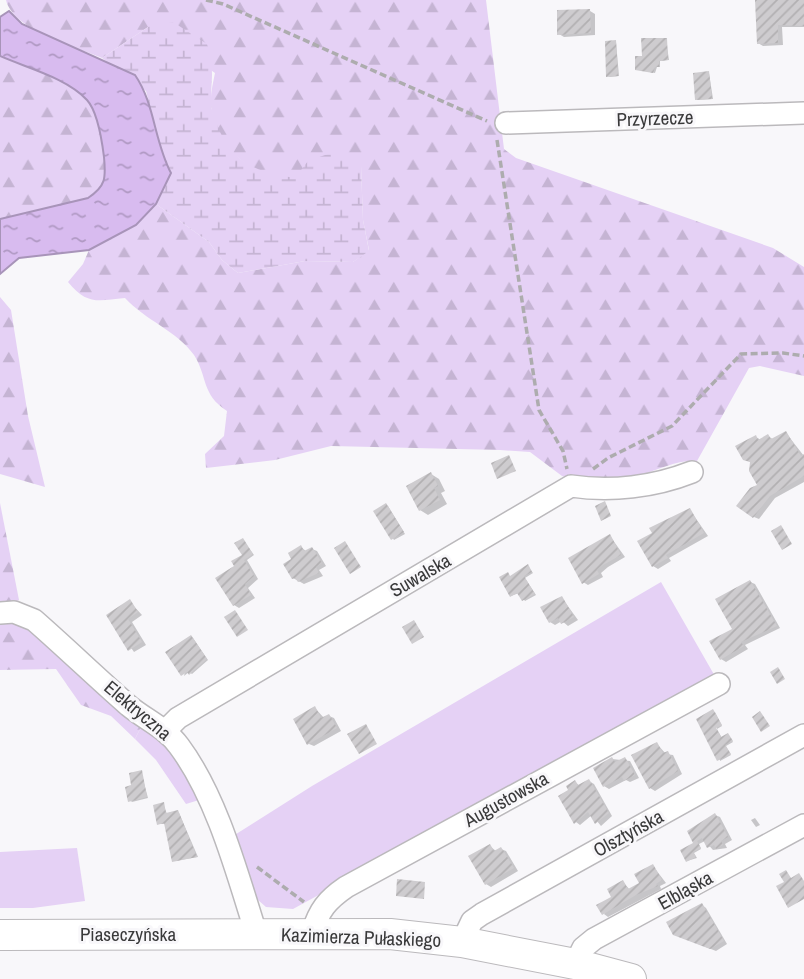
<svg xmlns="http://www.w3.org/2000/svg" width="804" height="979" viewBox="0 0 804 979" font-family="'Archivo Narrow',sans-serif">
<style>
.green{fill:#e5d1f5}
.forest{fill:url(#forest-firs)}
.wetland{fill:url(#wetland-marsh)}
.water{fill:url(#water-ripples);stroke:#a894b9;stroke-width:2}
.shadow{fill:#0003}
.building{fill:url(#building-hatch)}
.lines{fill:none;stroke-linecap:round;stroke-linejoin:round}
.minor-casing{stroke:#bbb9bc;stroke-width:24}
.secondary-casing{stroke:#bbb9bc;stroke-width:32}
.path{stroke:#adacae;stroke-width:3.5;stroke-dasharray:7 3.5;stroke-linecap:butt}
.minor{stroke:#fff;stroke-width:21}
.secondary{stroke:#fff;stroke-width:30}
.labels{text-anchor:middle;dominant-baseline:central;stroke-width:6;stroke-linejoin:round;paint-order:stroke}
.street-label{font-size:19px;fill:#39393a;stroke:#f8f7fa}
</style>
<defs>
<pattern id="forest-firs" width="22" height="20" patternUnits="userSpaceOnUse" patternTransform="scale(1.75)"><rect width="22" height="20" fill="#e5d1f5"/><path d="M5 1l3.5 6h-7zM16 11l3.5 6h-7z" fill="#c5b4d3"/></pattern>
<pattern id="wetland-marsh" width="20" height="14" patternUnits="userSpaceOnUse" patternTransform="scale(1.75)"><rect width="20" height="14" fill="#e5d1f5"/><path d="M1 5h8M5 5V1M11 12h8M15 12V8" fill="none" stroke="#c5b4d3"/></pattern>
<pattern id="water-ripples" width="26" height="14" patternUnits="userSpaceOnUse" patternTransform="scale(1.75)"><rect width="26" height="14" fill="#d8bbef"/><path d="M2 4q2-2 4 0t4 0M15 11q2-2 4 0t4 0" fill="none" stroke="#b099c3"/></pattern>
<pattern id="building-hatch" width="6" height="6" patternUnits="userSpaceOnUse" patternTransform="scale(1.75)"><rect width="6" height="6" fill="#cecccf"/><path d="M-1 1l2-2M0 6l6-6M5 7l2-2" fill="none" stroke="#b2b0b2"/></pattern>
</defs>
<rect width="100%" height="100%" fill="#f8f7fa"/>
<g class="green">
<path d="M661,582l55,96 -423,231 -27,-2 -16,-14 -6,-37 -11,-20 79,-50z"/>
<path d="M143,723c24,21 46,47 56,77l-13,4 -30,-44 -21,-21z"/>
<path d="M77,848l8,53 -52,7h-33v-56z"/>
</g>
<g class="forest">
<path d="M6,0h480l18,149 12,9 257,90 31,19v109l-44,-10 -11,2 -52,93c-18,-2 -36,8 -54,13 -16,4 -32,2 -48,11l-33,-9 -32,-24 -30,-2 -169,-4 -56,14 -69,8 -1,-14 19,-18 3,-25c-26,-17 -19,-34 -33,-56 -17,-24 -49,-35 -69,-57 -28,3 -38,7 -57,-16l15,-18 6,-14 47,-25 20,-21 53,38 13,18 16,13 67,-12 48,1 16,-12 -6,-30 -2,-54c-21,4 -43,11 -64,12 -42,3 -83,-30 -86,-73 -1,-10 2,-22 4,-32l-67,-46 -46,31c-28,-12 -89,-28 -96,-58z"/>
<path d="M0,56c27,12 67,22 87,44 11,12 15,41 17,57 2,21 2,29 -16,41l-88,21z"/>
<path d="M0,297l11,13 17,106 17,71 -45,-13z"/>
<path d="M0,503l19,97 -19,9z"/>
<path d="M0,620l30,3 113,100 -8,16 -24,-23 -30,-11 -25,-36 -56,1z"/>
</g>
<path class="wetland" d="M173,22l34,22c8,29 4,31 4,59 0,7 3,14 6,21 13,38 40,49 78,54l13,-17 34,-12 19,17 2,54 6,31 -16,11 -48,-1 -67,12 -16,-13 -13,-18 -53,-38 15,-32 -8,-14 -17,-67 -44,-33 46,-31z"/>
<path class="water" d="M9,11l13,13 113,51c20,29 19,66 36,98l-15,31 -20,21 -47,25 -70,8 -19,16v-55l88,-21c18,-12 18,-20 16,-41 -2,-16 -6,-45 -17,-57 -20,-22 -60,-32 -87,-44v-39z"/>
<g class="shadow">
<path d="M757,0h47v27h-22l1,18 -20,1 -5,-3z"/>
<path d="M590,11l5,3v21l-31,2 -5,-3z"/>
<path d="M666,39l3,21 -9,1v6h-3l-2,6 -16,-3 4,-12z"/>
<path d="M616,42l3,34 -9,1 -2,-1z"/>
<path d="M709,73l4,26 -15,1 -1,-1z"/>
<path d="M786,433l18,23v26l-29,16 -16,21 -5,-2 5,-31 -7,-23 -8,-4 12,-22 5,3 7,-4 6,4z"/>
<path d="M431,474l8,5 6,12 -4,2 6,11 -19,11 -8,-5z"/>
<path d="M388,506l17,28 -11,6 -19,-29z"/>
<path d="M690,510l18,26 -39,22 2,3 -13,8 -5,-3 -13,-24z"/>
<path d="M610,536l15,21 -17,10 -7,6 2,4 -15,8 -5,-3z"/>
<path d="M243,540l11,15 -7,5 11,19 -10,9 7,10 -16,10 -5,-3 10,-49z"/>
<path d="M301,547l6,5 5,-3 5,2 9,15 -7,4 4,6 -19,8 -11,-6 1,-18z"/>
<path d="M528,566l5,7 -8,5 11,17 -11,6 -6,-8 -8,3 -1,-19z"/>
<path d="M750,582l5,2 25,44 -35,17 3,4 -22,13 -5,-3z"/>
<path d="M562,598l16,22 -10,6 -6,-5 -7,4 -5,-3z"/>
<path d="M130,602l12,13 -10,7 14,23 -12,7 -26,-37z"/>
<path d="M193,638l15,22 -16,14 -3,-2 -5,4z"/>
<path d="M315,708l9,10 5,-2 5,2 7,13 -27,15 -5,-2z"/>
<path d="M715,712l7,14 -5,3 5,9 6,-3 5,7 -7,4 5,9 -11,6z"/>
<path d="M657,744l9,10 7,1 9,19 -27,17 -5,-3z"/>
<path d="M612,759l18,2 9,17 -9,4 -4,-2 -17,9 -5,-3z"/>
<path d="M141,772l7,26 -16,4 -2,-2z"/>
<path d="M589,781l5,3 18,32 -11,10 -9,-11 -12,10 -4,-3 -5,-31 4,-9 5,4z"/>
<path d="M163,804l4,10 12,-1 19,44 -24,4 -8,-37h-7z"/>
<path d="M715,815l5,2 12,23 -7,4 2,4 -14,2 -8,-9 -6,3 2,5 -7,4 3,5 -10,3 8,-18z"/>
<path d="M755,818l5,7 -4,2 -5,-7z"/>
<path d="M490,846l7,6 4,-3 5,2 12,20 -27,16 -5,-3z"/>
<path d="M653,866l13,17 -6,3 1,3 -53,28 -4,-3 19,-32 7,8 11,-6z"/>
<path d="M702,905l4,3 21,36 -11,7 -36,-14z"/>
</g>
<g class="building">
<path d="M755,0h49v26l-26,-1v18l-21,1z"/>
<path d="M590,9l1,24 -34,2v-25z"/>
<path d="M641,38h26l1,22 -9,1v6h-4l-2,6 -18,-3v-14h7z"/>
<path d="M616,40l2,36 -12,1 -1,-36z"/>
<path d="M709,71l3,28 -17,1 -2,-27z"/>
<path d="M786,431l15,25 3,-2v22l-34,20 -17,22 -17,-12 14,-18 7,-3 -8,-14 1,-9 -7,-2 -8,-14 21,-11 2,5 10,-6 3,5z"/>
<path d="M509,455l7,16 -19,8 -6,-16z"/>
<path d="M431,472l7,14 -4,2 6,12 -21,11 -13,-25z"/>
<path d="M605,501l6,15 -10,5 -6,-15z"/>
<path d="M386,503l18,29 -13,8 -18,-29z"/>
<path d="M690,508l14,25 -38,22 2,3 -16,9 -15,-26 15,-8 -3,-5z"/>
<path d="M781,525l11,19 -10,6 -11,-19z"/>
<path d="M610,534l11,21 -18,10 -6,5 2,4 -17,10 -14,-26z"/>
<path d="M243,538l10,16 -9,6 10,16 -9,8 6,11 -18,11 -18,-28 19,-12 -3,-5 11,-6 -8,-12z"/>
<path d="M345,541l16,26 -11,7 -16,-26z"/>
<path d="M301,545l3,6 8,-4 10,16 -6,4 3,6 -21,9 -3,-4 -3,1 -9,-15 8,-5 -3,-6z"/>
<path d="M528,564l4,8 -8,4 11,18 -13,7 -5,-8 -7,4 -11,-20 9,-5 2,4z"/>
<path d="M750,580l27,46 -36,16 3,4 -24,14 -11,-19 23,-12 -17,-30z"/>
<path d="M562,596l12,21 -13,7 -3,-6 -9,5 -9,-16z"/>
<path d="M130,599l8,13 -10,7 14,23 -14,9 -22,-36z"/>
<path d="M235,610l13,20 -11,7 -13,-20z"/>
<path d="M414,620l10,17 -12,7 -10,-17z"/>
<path d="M191,635l16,24 -18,16 -2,-3 -6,4 -16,-24z"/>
<path d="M778,667l7,12 -8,5 -7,-12z"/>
<path d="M315,706l6,12 8,-4 8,14 -30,17 -14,-26z"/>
<path d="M713,709l9,16 -6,3 5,9 7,-4 5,8 -8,4 6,9 -14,7 -21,-42z"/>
<path d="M760,711l10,15 -9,6 -9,-15z"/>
<path d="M366,724l11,20 -18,10 -12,-20z"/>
<path d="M657,742l6,11 5,-2 10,20 -29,18 -18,-34z"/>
<path d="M612,757l3,5 10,-5 10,18 -11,6 -2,-4 -19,10 -10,-19z"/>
<path d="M142,770l5,27 -19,5 -3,-15 6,-2 -2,-12z"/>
<path d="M589,779l20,34 -14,11 -7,-12 -14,12 -16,-28 10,-6 -2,-4 9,-6 3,5z"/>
<path d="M164,802l2,11 12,-3 19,47 -25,5 -8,-39 -7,2 -4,-20z"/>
<path d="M715,813l13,24 -7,4 2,4 -7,4 -2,-4 -7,3 -5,-10 -5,3 4,7 -8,4 3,5 -10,5 -6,-12 13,-7 -6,-12z"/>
<path d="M490,844l4,7 7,-4 13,21 -29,17 -17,-29z"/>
<path d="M653,864l9,16 -6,4 2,2 -22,9 -34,20 -6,-10 15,-8 -4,-8 16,-9 5,9 11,-6 -5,-9z"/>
<path d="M786,870l5,8 8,-5 5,8v18l-16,9 -12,-22 8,-4 -5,-8z"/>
<path d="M397,879l28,3 -1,17 -28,-3z"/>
<path d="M702,903l22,38 -14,8 -37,-14 -7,-13z"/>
</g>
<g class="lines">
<defs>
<g id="minor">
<path d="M506,123l298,-10"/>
<path d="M0,613l14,-1 20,8c32,28 63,58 95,86 17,14 37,22 50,40 38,51 58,127 77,187"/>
<path d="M166,730l12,-12 393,-232c40,6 83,1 121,-14"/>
<path d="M312,933c7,-23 15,-33 34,-46l373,-203"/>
<path d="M462,942l10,-21 10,-7 322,-179"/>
<path d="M575,964l8,-16 11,-9 210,-114"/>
</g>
<path id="secondary" d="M0,935l390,-1 72,8 113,22 56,15"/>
</defs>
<use href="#minor" class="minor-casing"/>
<use href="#secondary" class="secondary-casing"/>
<g class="path">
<path d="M206,0l17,4 264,117"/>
<path d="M497,140l42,270 24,41 4,18"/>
<path d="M593,469l15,-11 64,-32 69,-72 42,-1 21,3"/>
<path d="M257,867l47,35"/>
</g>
<use href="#minor" class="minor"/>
<use href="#secondary" class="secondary"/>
</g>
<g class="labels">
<g class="street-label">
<text transform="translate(655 118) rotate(-2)">Przyrzecze</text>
<text transform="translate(420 575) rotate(-30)">Suwalska</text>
<text transform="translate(138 710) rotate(40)">Elektryczna</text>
<text transform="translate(506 799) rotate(-29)">Augustowska</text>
<text transform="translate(628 833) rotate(-29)">Olsztyńska</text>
<text transform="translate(685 890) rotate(-29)">Elbląska</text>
<text x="128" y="934">Piaseczyńska</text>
<text transform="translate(361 937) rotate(2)">Kazimierza Pułaskiego</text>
</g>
</g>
</svg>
